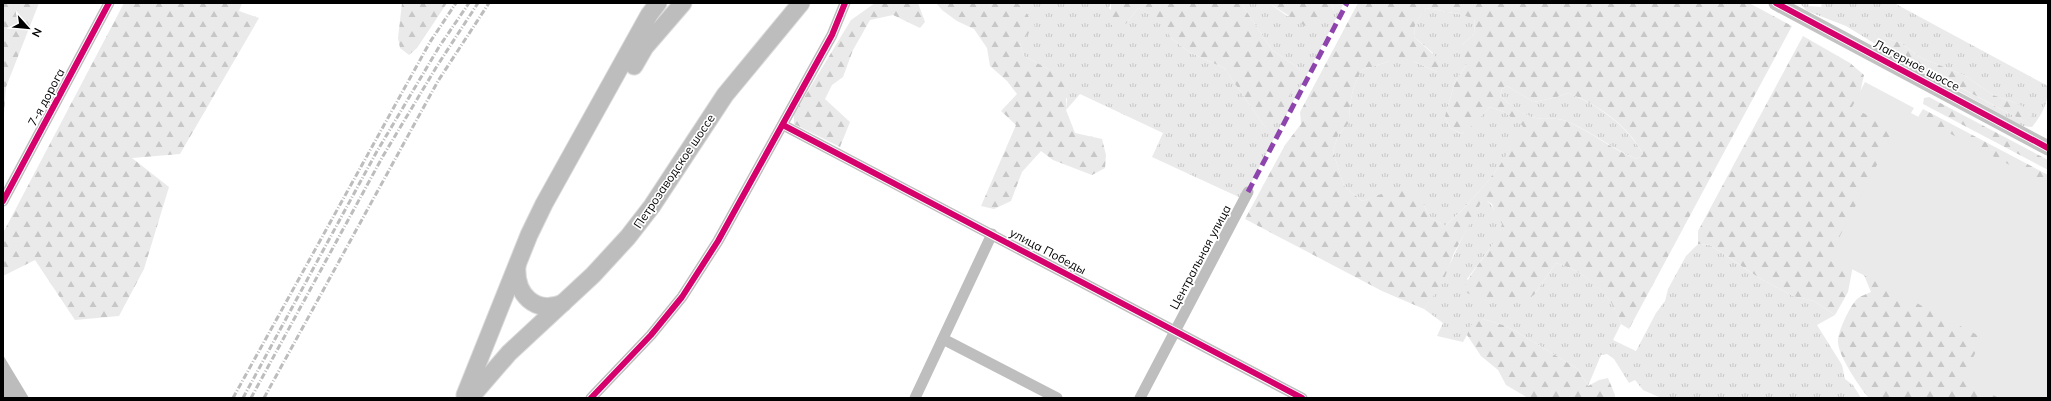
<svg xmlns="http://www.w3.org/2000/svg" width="2051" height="401" viewBox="0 0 2051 401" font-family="Mulish,sans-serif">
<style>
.grass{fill:url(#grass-tufts);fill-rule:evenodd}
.forest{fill:url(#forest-firs);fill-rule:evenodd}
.pitch{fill:#eaeaea}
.water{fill:#bcbcbc}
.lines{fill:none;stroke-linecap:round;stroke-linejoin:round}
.primary-casing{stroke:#dbdbdb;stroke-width:19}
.street{stroke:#bebebe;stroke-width:11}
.secondary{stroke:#c2c2c2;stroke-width:15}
.primary{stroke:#bdbdbd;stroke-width:17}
.rail{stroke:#bdbdbd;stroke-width:3;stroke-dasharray:6 2 1 2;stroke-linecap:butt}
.quiet{stroke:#8e44ad;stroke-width:5;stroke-dasharray:10 5;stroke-linecap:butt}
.cycleway-casing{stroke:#fff;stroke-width:8}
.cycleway{stroke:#d6006c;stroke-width:6}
.labels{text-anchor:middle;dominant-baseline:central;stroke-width:3.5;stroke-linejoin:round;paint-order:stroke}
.street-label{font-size:12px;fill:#000;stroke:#fff}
</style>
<defs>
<pattern id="grass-tufts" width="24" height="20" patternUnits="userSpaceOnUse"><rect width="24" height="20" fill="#eaeaea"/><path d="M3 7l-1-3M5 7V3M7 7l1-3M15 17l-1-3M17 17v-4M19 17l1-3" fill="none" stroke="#c7c7c7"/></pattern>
<pattern id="forest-firs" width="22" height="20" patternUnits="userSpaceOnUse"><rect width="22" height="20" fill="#eaeaea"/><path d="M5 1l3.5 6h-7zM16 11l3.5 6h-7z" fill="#c7c7c7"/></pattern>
</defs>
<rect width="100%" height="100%" fill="#fff"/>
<g class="grass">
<path d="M1017,3h94l-2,5 17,16 12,-16 23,12 11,19 17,13 35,16 41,59 35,-58 -28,-19 -31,-47h28l18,13 47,-5 -3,-8h13l-101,196 -91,-42 11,-24 -83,-39 -14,16 1,-11 -19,-30 -24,-13 -4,-13 2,-36z"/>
<path d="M1800,3h8l1,3 12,1 1,-4h72l154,83c0,18 -5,27 -16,41l-10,-1 -132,-73 -44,-27 -39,-15zM1883,37l18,6 18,14 45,18 29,20 23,8 8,18 -129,-67z"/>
<path d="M1426,8l33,6 16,4 -1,16 -12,11 5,19 -12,18 -10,34 5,12 12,6 28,-27 14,5 20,14c-21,40 -46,70 -79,100l-14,-8 -8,-14 -46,-8 -15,5 -18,-15 -11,-34 5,-17 11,-12c0,-19 3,-37 13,-53l28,-9h23l24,11 -4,-19 -19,-16 1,-13z"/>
<path d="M1507,86l27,16 23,-5 11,-4c30,12 59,32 75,61l-6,5c-25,-10 -46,-28 -71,-38 -10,-4 -19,-1 -30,-3 -15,-3 -25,-13 -36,-22l2,-7z"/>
<path d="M1482,201h5c7,5 9,15 15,23l-3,12 -32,43 18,22 49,-6 22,-32c29,8 57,31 65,61l-8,16 23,11 20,-38 9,-12 3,-12 18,-33 12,-12 12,1 51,34 32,17 21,5 21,14 -18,10 25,40 3,14 8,6 8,13h-200l-18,-8 -8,-10 -6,3 -15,-24 -7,-5 -6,1 -13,31 -10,-17 -61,-37 -14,-7 -20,-6 -16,16 -4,7 -26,-6 6,-13 -19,-14c24,-33 36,-73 58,-108z"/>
</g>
<g class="forest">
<path d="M3,3h36l-33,84 -3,41z"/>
<path d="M124,3h118l-3,8 20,7 -79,136 -48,4 37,29 -25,82 -25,47 -44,4 -40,-60 -32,16v-43z"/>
<path d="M402,3h45l-30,45 -8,7 -9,-7 -2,-10z"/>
<path d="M875,3h43l7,19 -5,6 -27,-13 -23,5 -17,30 -10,27 -11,8 -7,14 25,23 -10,25 -46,-23v-10l57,-94z"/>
<path d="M936,3h81l5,4 13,19 -15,17 4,13 24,13 18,15v26l9,23 27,6 4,16 -1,13 -13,7 -39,-15 -12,-9 -19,21 -11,29 -17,8 -13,-3 35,-81 -15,-14 16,-17 -10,-13 -17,-15 -3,-18 -13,-19 -17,-8 -15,-11z"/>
<path d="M1111,3h130l31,47 28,19 -17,45 -18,13 -41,-59 -35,-16 -17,-13 -12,-19 -22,-12 -12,16 -15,1z"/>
<path d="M1269,3h62l3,8 -29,15z"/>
<path d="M1358,3h391l43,23 -163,303 -8,-5c-8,-29 -36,-53 -65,-61l-22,32 -10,5 -39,1 -22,-10c9,-25 32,-42 39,-67l-6,-8 -4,-12 -5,-3h-5l-28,52 -11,29 -19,27 -42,-18 -137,-72 40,-74 16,-21 -1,-12zM1426,8l33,6 16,5 -1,15 -12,11 -2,9 7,10 -12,18 -10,34 5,12 12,6 11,-9 17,-18 14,5 19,14c-19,39 -46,71 -78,100l-14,-8 -8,-14 -13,-13 -15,-2 -33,12 -18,-15 -11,-34 5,-17 11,-12c0,-19 3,-37 13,-53l28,-9h23l24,11 6,-9 -29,-26 1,-13zM1507,86l27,16 23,-5 11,-4c29,11 60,32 75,61l-6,5c-25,-9 -46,-28 -71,-38 -10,-4 -19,-1 -30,-3 -14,-3 -25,-13 -36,-22l2,-7z"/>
<path d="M1803,36l47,27 14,12 -4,18 40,35 -43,117 -9,47 -13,23 -21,-14 -21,-5 -32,-17 -51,-34 -12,-1v-13z"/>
<path d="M1883,37l18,6 18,14 45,18 29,20 23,8 14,7 2,6 -8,5 -128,-67 -14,-9z"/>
<path d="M1929,97l119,63v10l-125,-66 1,-6z"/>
<path d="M1923,109l125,66v18l-130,-76z"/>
<path d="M1875,270l126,68 13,60h-145c-9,-10 -32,-44 -31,-57 0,-10 12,-35 19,-42 3,-3 10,-5 14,-7l-7,-17z"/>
<path d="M1483,319l20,6 14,7 61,37 10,17 11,-6 9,-2 7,17v3h-87l-22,-13 -8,-15 -17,-14 -14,-21 4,-10z"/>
</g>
<path class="pitch" d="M1865,82l49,26 -3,5 137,72v213h-49l-37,-19 21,-41 -154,-81 66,-127 -43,-23z"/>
<path class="water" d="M3,355l26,43h-26z"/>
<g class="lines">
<defs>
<g id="primary">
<path d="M634,66l11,-19 38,-44"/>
<path d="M517,266c-2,28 18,49 46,37"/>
<path d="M465,395l64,-160 15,-31 105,-189 9,-12"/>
<path d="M470,398l39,-45 84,-78 35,-38 24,-31 73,-111 76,-92"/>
</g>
</defs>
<use href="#primary" class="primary-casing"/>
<g class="street">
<path d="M783,125l519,273"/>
<path d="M3,201l106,-198"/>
<path d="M943,339l114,59"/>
<path d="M591,398l60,-63 31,-38 36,-56 114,-206 13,-32"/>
<path d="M915,398l77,-164"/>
<path d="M1140,398l108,-206"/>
</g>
<path class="secondary" d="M1776,3l272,145"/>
<use href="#primary" class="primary"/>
<g class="rail">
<path d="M233,398l197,-356 26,-39"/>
<path d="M243,398l133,-245 63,-106 30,-44"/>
<path d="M251,398l132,-242 54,-90 41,-63"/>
<path d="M264,398l174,-317 51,-78"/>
</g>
<path class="quiet" d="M1248,192l99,-189"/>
<defs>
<g id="cycleway">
<path d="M1776,3l272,145"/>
<path d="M783,125l519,273"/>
<path d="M3,201l106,-198"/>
<path d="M591,398l60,-63 31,-38 36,-56 114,-206 13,-32"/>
</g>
</defs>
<use href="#cycleway" class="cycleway-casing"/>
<use href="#cycleway" class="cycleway"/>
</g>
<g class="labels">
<g class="street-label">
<text transform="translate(1917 65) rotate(28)">Лагерное шоссе</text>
<text transform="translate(46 97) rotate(-62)">7-я дорога</text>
<text transform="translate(674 171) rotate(-56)">Петрозаводское шоссе</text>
<text transform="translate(1048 251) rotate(28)">улица Победы</text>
<text transform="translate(1200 257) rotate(-62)">Центральная улица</text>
</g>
</g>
<rect width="2051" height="401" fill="none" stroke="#000000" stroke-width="8"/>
<g transform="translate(28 28) rotate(117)" stroke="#ffffff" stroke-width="3" paint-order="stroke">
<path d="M0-3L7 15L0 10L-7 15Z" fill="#000000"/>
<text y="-6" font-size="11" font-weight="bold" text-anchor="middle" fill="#000000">N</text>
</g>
</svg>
